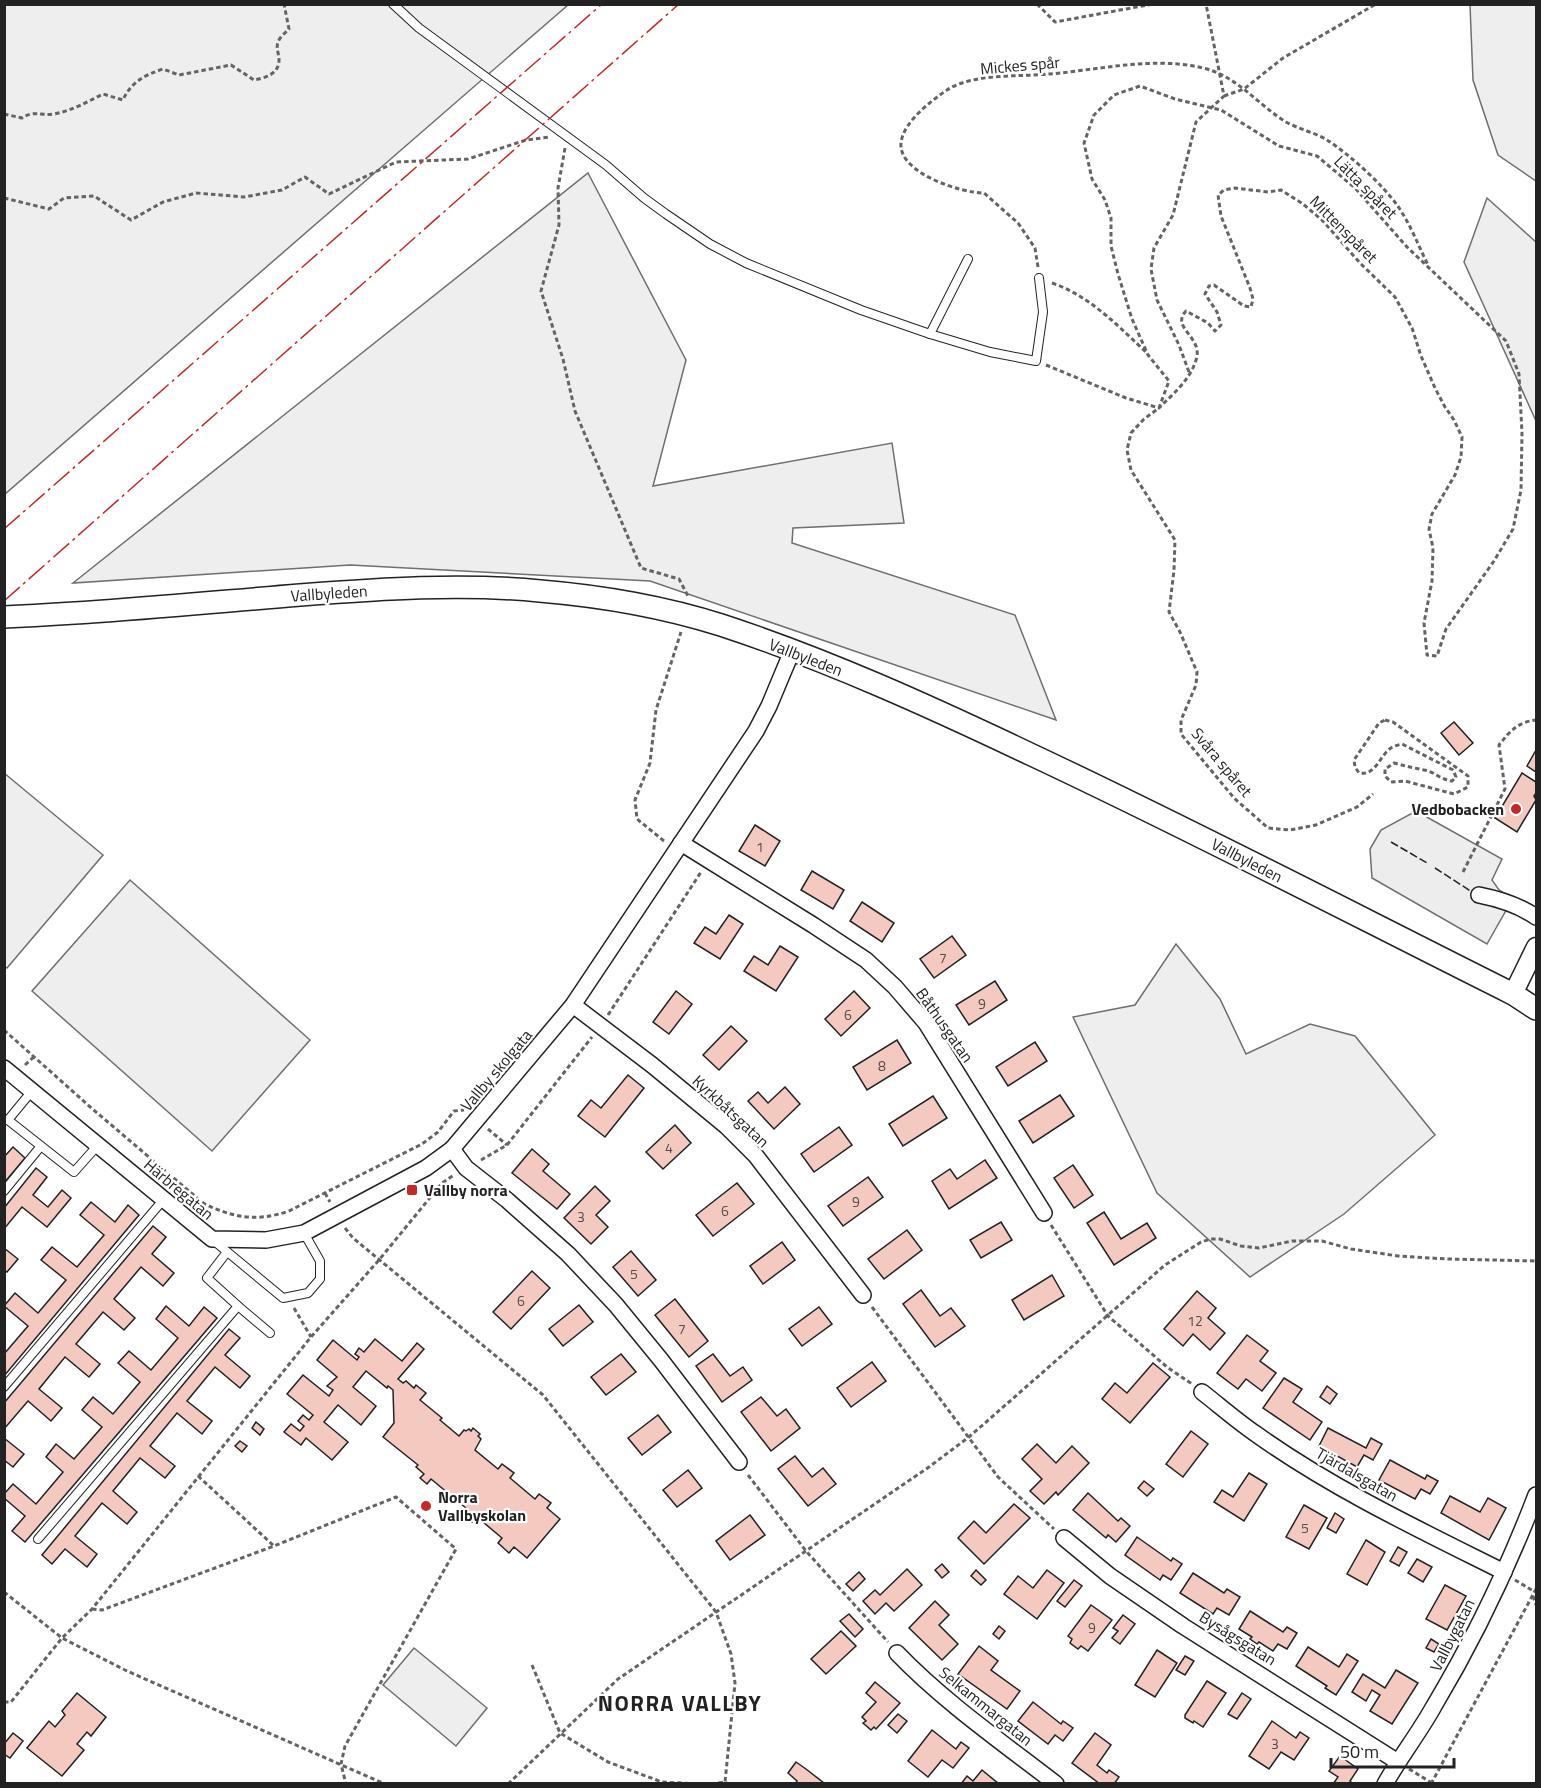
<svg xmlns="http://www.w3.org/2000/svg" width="1541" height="1788" viewBox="0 0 1541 1788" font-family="'Titillium Web',sans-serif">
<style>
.green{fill:#eee;stroke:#6f6f6f;stroke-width:1.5}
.parking{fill:#ededed;stroke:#6f6f6f;stroke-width:1.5}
.building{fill:#f3c9c0;stroke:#222;stroke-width:1.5}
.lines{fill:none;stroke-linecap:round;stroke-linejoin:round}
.service-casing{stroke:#222;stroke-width:10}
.minor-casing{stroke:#222;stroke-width:18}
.tertiary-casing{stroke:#222;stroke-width:21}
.secondary-casing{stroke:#222;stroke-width:24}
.path{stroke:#646464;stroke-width:3;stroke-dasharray:4.5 3;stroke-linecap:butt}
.service{stroke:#fff;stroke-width:8}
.minor{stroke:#fff;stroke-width:15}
.tertiary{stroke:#fff;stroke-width:18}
.secondary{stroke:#fff;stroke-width:21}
.fence{stroke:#222;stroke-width:1.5;stroke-dasharray:8 3;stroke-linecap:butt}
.power{stroke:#c62828;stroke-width:1.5;stroke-dasharray:21 4.5 3 4.5;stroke-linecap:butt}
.poi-dot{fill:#c62828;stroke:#fff;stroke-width:2}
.labels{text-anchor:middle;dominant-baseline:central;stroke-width:4.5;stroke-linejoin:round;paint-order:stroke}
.number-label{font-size:14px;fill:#564c4a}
.street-label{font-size:16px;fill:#222;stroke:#fff}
.poi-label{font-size:16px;font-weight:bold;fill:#222;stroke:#fff;text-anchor:start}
.district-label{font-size:22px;font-weight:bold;letter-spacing:1.5px;fill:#222;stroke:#fff}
</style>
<rect width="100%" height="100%" fill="#fff"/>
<g class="green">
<path d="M5,5h563l-563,489z"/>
<path d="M1470,5h66v176l-38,-26 -25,-75z"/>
<path d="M588,173l98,187 -33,126 239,-43 12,80 -111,5 -1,15 223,72 41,105 -406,-139 -300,-16 -277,18z"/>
<path d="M1487,198l49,44v179l-72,-159z"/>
<path d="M4,773l99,82 -96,113 -3,-2z"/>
<path d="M130,880l180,160 -98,111 -180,-160z"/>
<path d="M1176,944l44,55 26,55 64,-30 45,12 80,99 -91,79 -94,63 -93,-84 -84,-176 62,-12z"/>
<path d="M414,1648l73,60 -31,38 -73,-61z"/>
</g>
<path class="parking" d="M1416,811l86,48 -10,21 7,10 14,8 -26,46 -115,-66 -2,-29 11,-19z"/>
<g class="building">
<path d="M1454,722l19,21 -14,12 -18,-22z"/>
<path d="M1536,750v22l-9,-6z"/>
<path d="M1522,773l14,9v11l-2,3 2,4 -19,32 -22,-14z"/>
<path d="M755,825l25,16 -15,25 -26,-15z"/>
<path d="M812,871l32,19 -11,19 -32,-19z"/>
<path d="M862,902l32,21 -12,19 -32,-21z"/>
<path d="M729,915l14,9 -23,35 -26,-16 11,-16 11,7z"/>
<path d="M952,936l14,19 -32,23 -14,-19z"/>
<path d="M780,946l18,11 -22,34 -32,-20 10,-15 14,9z"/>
<path d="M995,981l12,19 -38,25 -13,-20z"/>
<path d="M676,991l16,13 -23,30 -16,-12z"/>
<path d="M854,991l16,17 -29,28 -16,-17z"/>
<path d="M731,1026l16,15 -28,29 -16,-15z"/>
<path d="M897,1040l14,23 -44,27 -14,-23z"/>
<path d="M1035,1042l12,19 -39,25 -12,-19z"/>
<path d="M628,1075l16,13 -39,49 -27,-21 13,-16 10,8z"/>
<path d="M785,1087l15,17 -26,25 -26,-28 10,-9 10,11z"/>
<path d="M1060,1095l14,21 -41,27 -14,-22z"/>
<path d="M933,1096l14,22 -44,28 -14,-22z"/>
<path d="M675,1125l16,18 -28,26 -17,-17z"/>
<path d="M839,1127l13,18 -38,27 -13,-18z"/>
<path d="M13,1147l12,11 -21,25v-26z"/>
<path d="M532,1149l17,15 -6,7 27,23 -13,15 -45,-36z"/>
<path d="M985,1160l12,18 -48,31 -17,-28 18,-12 7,10z"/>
<path d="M1073,1165l20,30 -19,13 -20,-30z"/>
<path d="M36,1168l11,9 -14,18 15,12 14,-17 9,8 -24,29 -25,-20 -18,22v-21z"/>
<path d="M868,1177l15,20 -40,29 -15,-20z"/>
<path d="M737,1183l17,21 -41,32 -17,-21z"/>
<path d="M595,1186l15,15 -14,14 12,12 -17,17 -27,-26z"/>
<path d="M91,1202l24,20 13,-17 11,10 -135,161v-22l24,-28 -24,-20 11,-13 23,20 28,-33 -25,-20 11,-13 25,20 27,-32 -24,-20z"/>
<path d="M1104,1212l17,27 26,-16 9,15 -42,27 -27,-42z"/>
<path d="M1001,1222l11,18 -31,18 -11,-18z"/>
<path d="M153,1226l13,11 -14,17 22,19 -11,13 -22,-19 -27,32 21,19 -11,12 -21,-18 -27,32 24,20 -11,13 -24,-20 -26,32 23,19 -11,13 -23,-20 -24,28v-26z"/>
<path d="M907,1230l15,20 -38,29 -16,-20z"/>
<path d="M782,1242l13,18 -32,24 -13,-18z"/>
<path d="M4,1248l14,11 -11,13 -3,-2z"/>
<path d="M631,1251l25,29 -18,16 -25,-29z"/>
<path d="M532,1271l18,17 -39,41 -18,-17z"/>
<path d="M1052,1275l12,21 -40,24 -12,-20z"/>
<path d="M921,1290l19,26 11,-8 14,18 -30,21 -32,-43z"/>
<path d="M1197,1291l19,17 -8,10 17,15 -15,17 -17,-16 -10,12 -19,-17z"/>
<path d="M675,1299l33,42 -19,16 -34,-42z"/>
<path d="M579,1305l14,17 -30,24 -14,-17z"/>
<path d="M166,1306l23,20 15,-19 13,11 -192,224 -13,-11 13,-15 -21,-18v-4l9,-10 23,20 27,-32 -17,-15 10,-13 18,15 28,-32 -20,-17 11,-13 20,17 27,-32 -22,-19 11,-12 22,19 27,-32 -22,-19z"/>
<path d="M819,1307l13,17 -30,22 -13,-17z"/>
<path d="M229,1329l11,9 -15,17 25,21 -10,12 -25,-21 -28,34 25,20 -10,13 -25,-21 -27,33 25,20 -10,12 -25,-20 -27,33 24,21 -10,12 -25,-21 -27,33 22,18 -10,13 -22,-18 -13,15 -10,-9z"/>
<path d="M1247,1335l21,16 -8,10 16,12 -14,18 -16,-12 -8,10 -21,-16z"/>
<path d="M375,1339l27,22 15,-18 7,6 -26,30 5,4 3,-2 8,7 2,-3 10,8 -6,7 22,18 -2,2 19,16 5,-6 2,1 3,-2 2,2 2,-3 7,6 -2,2 3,3 -6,11 23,19 4,-5 12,9 -4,5 25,21 4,-5 12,9 -4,5 13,11 -33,39 -13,-11 -5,6 -11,-10 4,-5 -25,-21 -5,5 -11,-8 5,-6 -35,-29 -4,5 -7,-6 4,-4 -8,-7 2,-2 -35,-28 11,-14 -1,-33 -5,-4 -1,2 -21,-17 -13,16 23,19 -15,19 -23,-20 -14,17 24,20 -16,18 -26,-22 -5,7 -17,-13 7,-8 9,7 4,-5 -6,-5 5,-6 6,5 4,-5 -26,-21 16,-19 26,21 4,-6 -6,-4 10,-9 -20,-17 16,-20 24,20 2,-3 -4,-3 4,-6 5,4z"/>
<path d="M621,1354l15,18 -30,23 -15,-18z"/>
<path d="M713,1354l17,22 13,-9 9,13 -30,22 -26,-36z"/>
<path d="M872,1362l14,19 -35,26 -14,-19z"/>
<path d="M1153,1363l17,14 -40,46 -28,-24 13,-16 12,10z"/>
<path d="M1284,1378l18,11 -9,13 29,20 -12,18 -47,-32z"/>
<path d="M1327,1386l10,8 -7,10 -10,-7z"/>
<path d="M761,1397l16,19 9,-7 14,19 -29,23 -30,-39z"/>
<path d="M658,1415l13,17 -29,23 -14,-17z"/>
<path d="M256,1422l8,7 -4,6 -8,-7z"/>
<path d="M1328,1428l38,20 5,-10 11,6 -9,16 -9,-5 -7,12 -38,-21z"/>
<path d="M1191,1431l17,13 -25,33 -17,-13z"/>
<path d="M4,1438l20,16 -11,13 -9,-7z"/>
<path d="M240,1441l7,5 -5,6 -7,-6z"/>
<path d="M1037,1444l19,19 16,-17 17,17 -31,32 -2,-3 -12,12 -14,-13 12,-12 -20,-20z"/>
<path d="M795,1456l17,21 11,-9 13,16 -28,22 -30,-37z"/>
<path d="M1390,1460l35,19 2,-4 11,6 -8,13 -9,-5 -6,10 -36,-19z"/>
<path d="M688,1470l14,18 -25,19 -14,-17z"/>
<path d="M1249,1473l18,11 -23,37 -30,-19 8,-12 11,7z"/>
<path d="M1144,1481l10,8 -7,7 -9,-8z"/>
<path d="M1088,1493l30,28 3,-3 9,8 -14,16 -8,-7 -2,3 -33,-28z"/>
<path d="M1450,1496l30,16 8,-14 18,10 -17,32 -48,-27z"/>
<path d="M1014,1504l16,14 -46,46 -26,-26 16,-17 12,12z"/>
<path d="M1304,1505l23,13 -18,31 -23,-12z"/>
<path d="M1335,1513l9,6 -8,14 -9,-5z"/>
<path d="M750,1515l15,20 -35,25 -14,-19z"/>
<path d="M1137,1537l34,24 2,-3 9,6 -11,16 -8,-5 -3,5 -35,-25z"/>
<path d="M1366,1540l19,12 -18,33 -20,-11z"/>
<path d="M1398,1547l9,5 -8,14 -9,-5z"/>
<path d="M1417,1559l15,8 -9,15 -15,-9z"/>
<path d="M942,1564l7,8 -7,6 -7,-8z"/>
<path d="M907,1569l15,16 -28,26 -8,-8 -11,11 -12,-13 12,-11 5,5z"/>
<path d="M976,1570l10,10 -5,5 -10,-9z"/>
<path d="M1047,1570l17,13 -27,36 -33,-25 14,-18 15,12z"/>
<path d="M859,1572l6,7 -12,12 -7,-7z"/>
<path d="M1193,1573l31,20 3,-4 13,8 -11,18 -12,-7 -4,6 -33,-21z"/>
<path d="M1074,1580l8,6 -17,21 -8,-6z"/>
<path d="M1445,1585l21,11 -19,34 -21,-11z"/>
<path d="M935,1601l14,14 -10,10 19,19 -16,16 -33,-32z"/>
<path d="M1091,1605l21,15 -24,31 -7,-5 -3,3 -8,-6 2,-4 -4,-3z"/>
<path d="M1250,1611l33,21 4,-5 10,6 -10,16 -9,-5 -5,7 -14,-9 -2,2 -7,-5 2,-2 -13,-8z"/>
<path d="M849,1614l14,15 -8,8 -15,-16z"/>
<path d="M1123,1615l12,9 -15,20 -8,-6 6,-7 -5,-3z"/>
<path d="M999,1626l6,5 -6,8 -6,-5z"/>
<path d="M841,1631l15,15 -30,28 -15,-15z"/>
<path d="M1431,1639l8,5 -5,8 -8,-4z"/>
<path d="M979,1646l19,15 -7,9 29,21 -13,18 -49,-35z"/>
<path d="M1308,1647l31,20 8,-13 11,7 -22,34 -11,-7 2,-2 -31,-20z"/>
<path d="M1157,1650l20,13 -22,34 -20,-12z"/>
<path d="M1185,1656l9,5 -9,14 -9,-5z"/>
<path d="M1396,1670l22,13 -26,41 -22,-13 10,-16 -8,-5 -6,11 -14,-9 11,-18 22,14z"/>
<path d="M1207,1681l19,12 -23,34 -9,-6 -1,2 -8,-5v-3z"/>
<path d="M875,1682l25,21 -24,26 -2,-2 -3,3 -8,-7 3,-2 -4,-4 14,-15 -10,-9z"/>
<path d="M77,1693l29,24 -15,19 -4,-4 -10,12 7,6 -22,26 -35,-28 22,-27 6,6 10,-12 -3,-4z"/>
<path d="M1242,1693l9,6 -14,20 -9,-5z"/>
<path d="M1033,1702l28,22 2,-3 10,7 -10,13 -8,-6 -7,9 -30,-23z"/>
<path d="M898,1714l9,7 -10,12 -9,-8z"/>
<path d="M1272,1721l24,17 4,-6 9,6 -15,22 -13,-8 -12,17 -20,-13z"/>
<path d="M932,1730l24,19 5,-7 8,6 -16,20 -11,-8 -14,17 -20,-16z"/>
<path d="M13,1733l10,8 -13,17 -6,-4v-10z"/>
<path d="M1095,1733l16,12 -14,20 10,8 2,-3 10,7 -5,7h-14l-28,-21z"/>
<path d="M1340,1756l18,13 -8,12 3,3h-20l5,-7 -9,-6z"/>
<path d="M796,1762l10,7 18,14 -29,1 2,-3 -9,-8z"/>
<path d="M982,1770l17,14h-38l6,-8 6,5z"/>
</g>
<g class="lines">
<defs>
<g id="service">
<path d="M393,4l26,24 187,137 38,33 22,16 44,30 36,19 115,47 69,24 60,18 46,9 7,-49 -4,-34"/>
<path d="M930,334l38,-75"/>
<path d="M32,1091l-24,29 66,52 24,-27"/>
<path d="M4,1191l37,-45"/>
<path d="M213,1240l70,58 25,-5 12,-14v-18l-16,-28"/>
<path d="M238,1306l32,27"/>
<path d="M4,1387l160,-188"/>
<path d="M38,1539l200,-233 -31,-28 20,-26"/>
</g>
<g id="minor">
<path d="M681,843l132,82 53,35 29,27 31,36 118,190"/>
<path d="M1479,895c20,4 40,10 57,22"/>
<path d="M573,1005l79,60 74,61 30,30 107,139"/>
<path d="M4,1068l208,171 54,1 38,-7 122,-65 26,-19 121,-144 183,-274 13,-25 23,-55"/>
<path d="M452,1149l14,19 41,32 61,54 48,51 45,55 78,102"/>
<path d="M1202,1392c18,14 35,29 54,42 77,55 164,96 248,138"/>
<path d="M1064,1538l46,38 73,50 215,136"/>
<path d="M897,1653c46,48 106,90 159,131"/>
<path d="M1385,1784c15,-27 34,-51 49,-78 40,-67 74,-138 102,-211"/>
</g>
<path id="tertiary" d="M1513,994l23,-47"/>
<path id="secondary" d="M4,617c99,-4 198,-14 296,-22 80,-6 161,-12 240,-4 60,5 124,16 181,34 107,35 210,82 311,130 162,76 321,159 481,239l23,15"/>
</defs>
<use href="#service" class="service-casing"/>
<use href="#minor" class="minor-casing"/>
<use href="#tertiary" class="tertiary-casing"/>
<use href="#secondary" class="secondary-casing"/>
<g class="path">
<path d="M1037,4l18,18 98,-18"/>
<path d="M1224,96l20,-7 39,-31 93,-54"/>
<path d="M4,114l18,4c12,-8 19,-2 32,-4 17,-3 33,-12 49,-20l20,6c8,-18 22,-25 40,-31l16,6 52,-10 23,15c11,-2 25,-6 25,-20 0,-7 -4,-13 0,-20 2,-4 7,-8 10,-11l-5,-25"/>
<path d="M565,148l-7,40 1,37 -18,66 22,68 12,52 66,157 38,11 9,17"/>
<path d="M4,198l45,11 15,-11 30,-2 37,24 32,-18 33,-9 48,4 38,-7 23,-13 24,17 67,-32 72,-3 58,-19 24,-3"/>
<path d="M1038,267l-3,-19 -17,-25 -34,-30c-23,0 -86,-20 -83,-50 2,-21 30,-42 46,-53 26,-17 72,-13 102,-16 50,-4 104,-18 154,-6 34,8 54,36 83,54 12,7 28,10 41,18 23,15 54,43 70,65 13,18 21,40 31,60"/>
<path d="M1052,283c38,13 66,43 95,70"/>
<path d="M1046,365l80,33 33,10c14,-14 31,-28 37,-48 8,-23 -26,-32 -10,-49l22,12 7,8 6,-6 -4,-13 -12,-18 4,-8 5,-1 30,21 7,1 2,-8 -3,-11 -29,-72 -3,-21 6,-5 11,-2 33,4 13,-2 22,14 19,16 38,43 35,34 17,31 9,28 14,32 10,19 9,13 8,17 -1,20 -6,18 -23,39 -3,15 4,19 -1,33 -8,42 3,32 10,1 9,-27 48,-68 19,-32 8,-39 1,-57 -3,-59 -13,-33 -99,-94 -52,-59 -38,-32 -38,-10 -58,-36 -46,-11 -35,-13 -26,9 -20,20 -10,28 8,36 13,21 6,18v28l7,28 14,45 16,36 21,26 -10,27 -15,11 -13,14 -4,17 4,20 44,70 -1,30 -5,42 11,20 17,40 -1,13 -15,35v14l53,64 34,30 22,2 26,-5 41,-18 16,-13"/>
<path d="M1189,372l-10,-27 -22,-45 -6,-31 3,-21 19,-33 23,-93 28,-26 -18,-92"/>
<path d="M1385,720l8,2 75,54v11l-14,7 -49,-13 -14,1 -6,-6v-7l9,-6c11,3 20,5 30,7 11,2 17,10 28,11l4,-4 -3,-7 -51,-26c-4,1 -8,2 -11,4 -11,7 -15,28 -32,25l-4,-6 -1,-7 25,-37z"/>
<path d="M664,841l-27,-22 -2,-19 15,-37 6,-53 25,-78"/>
<path d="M1463,872l42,-83 -6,-44c11,-14 19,-23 37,-25"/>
<path d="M608,1015l93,-143"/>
<path d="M4,1030l85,76 114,97c30,15 54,19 86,8l133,-67 16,-12 16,-21 10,-1"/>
<path d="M25,1065l10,-9"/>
<path d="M488,1129l19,16"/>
<path d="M481,1160l26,-15 85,-108"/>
<path d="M325,1193l5,9"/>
<path d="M1051,1225l57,91 59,51 25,17"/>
<path d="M345,1228l8,10 190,157 173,217 15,42 4,29 -10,99"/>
<path d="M872,1307l126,170 56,52"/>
<path d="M294,1308l17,29"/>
<path d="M748,1475l58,76 82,91"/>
<path d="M198,1476l76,70"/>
<path d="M1515,1580l20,12"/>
<path d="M4,1592l58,46 65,33 258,113"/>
<path d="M1533,1596l3,9"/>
<path d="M92,1609l10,1 172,-64 122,-49 60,52 -111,197 -4,18 5,20"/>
<path d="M532,1665l28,68 48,29 54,20 38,2"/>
<path d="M4,1702h7l51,-64 30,-29 219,-272 68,-77 63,-77 12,-8"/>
<path d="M1409,1769l23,14"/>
<path d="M508,1784l110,-105 311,-212 40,-30 196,-172 36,-23 10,-3h9l21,7 18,2 33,-7h30l29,8 47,7 49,3 89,2"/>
<path d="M711,1784l14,-2 3,2"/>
<path d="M1431,1784l105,-195"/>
</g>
<use href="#service" class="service"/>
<use href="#minor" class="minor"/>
<use href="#tertiary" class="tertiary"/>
<use href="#secondary" class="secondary"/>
<g class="fence">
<path d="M1391,842l38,22"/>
<path d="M1435,868l37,24"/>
</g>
<g class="power">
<path d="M4,529l598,-525"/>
<path d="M4,601l675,-597"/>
</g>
</g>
<g class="poi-dot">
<circle cx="1516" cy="809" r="6"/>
<rect x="406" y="1184" width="12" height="12" rx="3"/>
<circle cx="426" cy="1506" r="6"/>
</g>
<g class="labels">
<g class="number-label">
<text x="760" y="846">1</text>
<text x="943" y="957">7</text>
<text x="982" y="1003">9</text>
<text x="848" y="1014">6</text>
<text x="882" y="1065">8</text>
<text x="669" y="1147">4</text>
<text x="856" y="1201">9</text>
<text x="725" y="1210">6</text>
<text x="581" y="1216">3</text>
<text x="634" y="1273">5</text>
<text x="521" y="1300">6</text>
<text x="1195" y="1320">12</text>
<text x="682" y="1328">7</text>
<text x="1305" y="1527">5</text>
<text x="1092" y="1627">9</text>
<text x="1275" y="1743">3</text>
</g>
<g class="street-label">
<text transform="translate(1020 65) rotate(-5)">Mickes spår</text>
<text transform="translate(1366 187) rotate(45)">Lätta spåret</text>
<text transform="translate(1344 229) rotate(45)">Mittenspåret</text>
<text transform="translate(329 593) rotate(-4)">Vallbyleden</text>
<text transform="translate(806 657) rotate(21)">Vallbyleden</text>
<text transform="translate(1222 762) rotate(50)">Svåra spåret</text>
<text transform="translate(1247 860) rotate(27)">Vallbyleden</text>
<text transform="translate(945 1025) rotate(55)">Båthusgatan</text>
<text transform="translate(496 1070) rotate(-50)">Vallby skolgata</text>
<text transform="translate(731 1111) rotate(43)">Kyrkbåtsgatan</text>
<text transform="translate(179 1189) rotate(40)">Härbregatan</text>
<text transform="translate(1357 1474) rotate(30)">Tjärdalsgatan</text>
<text transform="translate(1452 1635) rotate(-63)">Vallbygatan</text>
<text transform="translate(1238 1638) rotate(32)">Bysågsgatan</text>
<text transform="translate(986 1706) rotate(39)">Selkammargatan</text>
</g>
<g class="poi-label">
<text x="1504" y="809" text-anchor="end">Vedbobacken</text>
<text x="424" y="1190">Vallby norra</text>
<text x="438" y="1497">Norra<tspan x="438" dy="18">Vallbyskolan</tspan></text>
</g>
<g class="district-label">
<text x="680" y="1703">NORRA VALLBY</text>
</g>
</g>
<rect width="1541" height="1788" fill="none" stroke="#222222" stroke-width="12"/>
<path d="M1331 1758v9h123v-9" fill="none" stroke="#222222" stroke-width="3"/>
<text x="1340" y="1758" font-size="18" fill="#222222" stroke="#ffffff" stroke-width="4.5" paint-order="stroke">50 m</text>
</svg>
